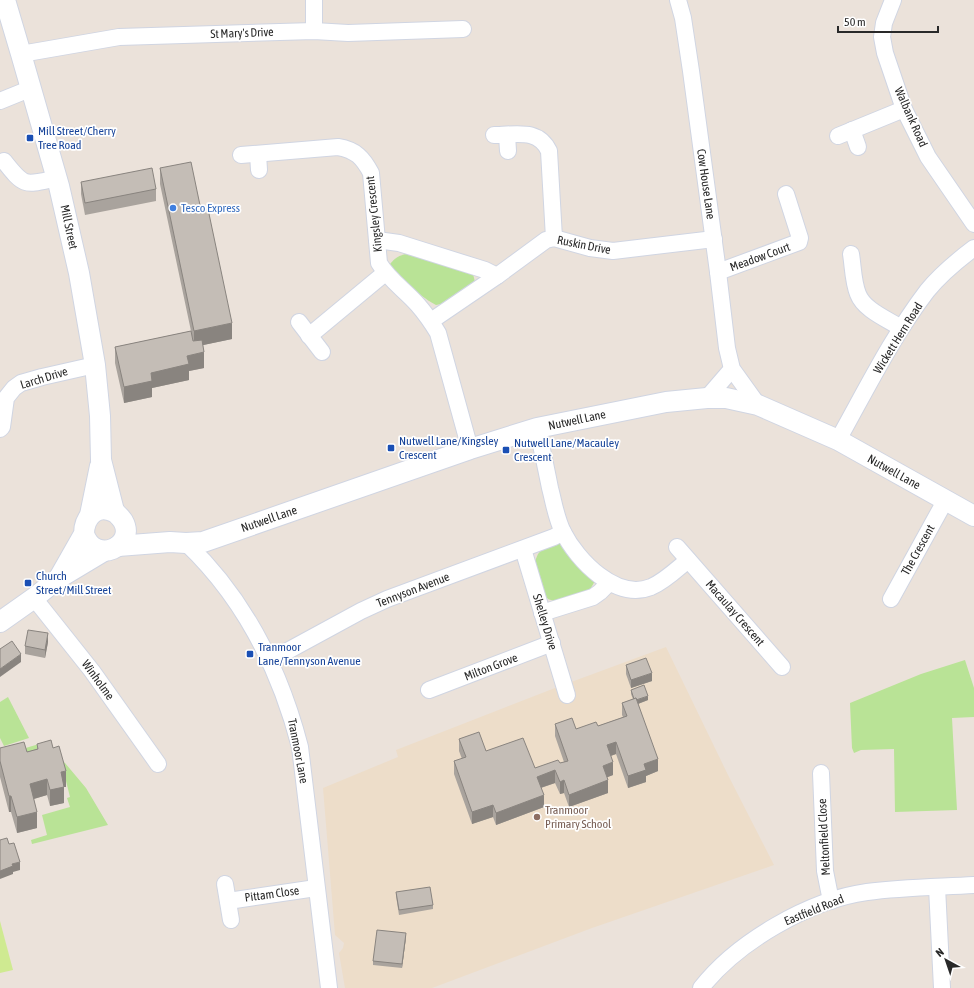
<svg xmlns="http://www.w3.org/2000/svg" width="974" height="988" viewBox="0 0 974 988" font-family="'Asap Condensed',sans-serif">
<style>
.education{fill:#edddc9}
.green{fill:#b9e396}
.pitch{fill:#cfea91}
.lines{fill:none;stroke-linecap:round;stroke-linejoin:round}
.minor-casing{stroke:#d0d5e2;stroke-width:18}
.tertiary-casing{stroke:#d0d5e2;stroke-width:22}
.minor{stroke:#fff;stroke-width:16}
.tertiary{stroke:#fff;stroke-width:20}
.wall{fill:#a9a39d}
.shaded-wall{fill:#89847f}
.building{fill:#c4bdb6;stroke:#89847f}
.transit-dot{fill:#1a4fb4;stroke:#fff;stroke-width:1.5}
.shop-dot{fill:#3f7fe0;stroke:#fff;stroke-width:1.5}
.education-dot{fill:#8d6e63;stroke:#fff;stroke-width:1.5}
.labels{text-anchor:middle;dominant-baseline:central;stroke-width:3.5;stroke-linejoin:round;paint-order:stroke}
.street-label{font-size:12px;fill:#292929;stroke:#fff}
.transit-label{font-size:12px;fill:#164399;stroke:#fff;text-anchor:start}
.shop-label{font-size:12px;fill:#366cbe;stroke:#fff;text-anchor:start}
.education-label{font-size:12px;fill:#785e54;stroke:#fff;text-anchor:start}
</style>
<rect width="100%" height="100%" fill="#ebe2da"/>
<path class="education" d="M666,647l62,128 46,90 -182,63 -160,60h-87l-6,-35 4,-5 1,-5 -9,-8 -12,-147 75,-31 -2,-7 159,-62z"/>
<g class="green">
<path d="M407,254l66,20 2,8 -29,21 -10,2c-11,-5 -39,-28 -45,-39l-1,-2c5,-6 9,-9 17,-10z"/>
<path d="M553,543h7l5,3 30,35 -6,10 -35,10 -6,-2 -5,-5 -8,-33 3,-7 7,-8z"/>
<path d="M965,660l9,28v29l-22,1 5,92 -62,2 -1,-63 -33,1 -7,3 -2,-5 -2,-45 71,-29z"/>
<path d="M8,697l21,41 -25,8 -4,-8v-36z"/>
<path d="M39,744l26,19 21,25 22,37 -76,19 -1,-4 16,-5 -5,-20 28,-8 -3,-9 3,-1 -8,-32 -43,-15z"/>
</g>
<path class="pitch" d="M0,921l13,49 -13,3z"/>
<g class="lines">
<defs>
<g id="minor">
<path d="M314,0v31"/>
<path d="M678,0l5,18 8,53 27,201 9,76 5,21 26,36"/>
<path d="M893,0l-9,23 -2,14 3,16 19,56 24,48 46,67"/>
<path d="M21,54l98,-17 195,-6 34,2 115,-4"/>
<path d="M0,101l32,-13"/>
<path d="M852,130l6,17"/>
<path d="M494,135c22,0 44,-7 55,16l5,87"/>
<path d="M507,135l1,16"/>
<path d="M838,136l66,-27"/>
<path d="M258,154l1,16"/>
<path d="M241,155l97,-8c18,3 25,11 33,26l8,90c10,17 26,27 39,42 7,8 14,18 20,28l32,116"/>
<path d="M4,161c21,27 21,24 53,17"/>
<path d="M377,240l22,3 86,27 12,6"/>
<path d="M851,254c2,12 2,28 7,40 6,16 29,25 43,34"/>
<path d="M718,272l81,-30 1,-4 -14,-44"/>
<path d="M431,321l66,-45 49,-36 8,-2 36,10 23,3 101,-12"/>
<path d="M299,322l23,30"/>
<path d="M309,336l76,-63"/>
<path d="M707,398l25,-29"/>
<path d="M537,428c5,20 9,40 13,60 4,15 6,30 13,44 14,28 53,69 88,55 14,-6 26,-18 37,-27"/>
<path d="M0,429l2,-2 4,-29 8,-10 7,-5 21,-6 53,-12"/>
<path d="M838,440c28,-50 54,-103 89,-149 13,-16 31,-31 47,-43"/>
<path d="M186,543c58,55 94,127 114,204l29,241"/>
<path d="M677,547l105,120"/>
<path d="M523,549l44,146"/>
<path d="M34,598l58,73 66,93"/>
<path d="M891,599l54,-98"/>
<path d="M542,613l51,-16 7,-5 9,-9"/>
<path d="M269,661l92,-50 26,-12 167,-62 9,-5"/>
<path d="M429,690l123,-47"/>
<path d="M821,773l4,98 6,30"/>
<path d="M225,884l6,36"/>
<path d="M937,887l5,101"/>
<path d="M228,901l88,-13"/>
<path d="M701,988c36,-46 108,-88 166,-96 35,-5 72,-5 107,-7"/>
</g>
<g id="tertiary">
<path d="M5,0l16,54 38,132 20,87 16,92 5,51 1,44 13,51"/>
<path d="M90,515l10,-49"/>
<path d="M118,546l52,-4 16,1 17,-1 267,-93 67,-21 129,-26 41,-4h19l32,7 80,35 136,76"/>
<path d="M59,578l25,-44c0,-17 13,-31 30,-22 4,2 6,5 9,9 14,25 -28,45 -39,13"/>
<path d="M0,622l34,-24 25,-20 45,-27"/>
</g>
</defs>
<use href="#minor" class="minor-casing"/>
<use href="#tertiary" class="tertiary-casing"/>
<use href="#minor" class="minor"/>
<use href="#tertiary" class="tertiary"/>
</g>
<g class="wall">
<path d="M160,168l41,42 31,129 -29,6 1,23 -15,3v9l-37,8v9l-28,6 -9,-40v-16l76,-16 -31,-147z"/>
<path d="M81,182l75,7v12l-71,14 -4,-21z"/>
<path d="M48,642l-3,16 -20,-4v-8z"/>
<path d="M626,665l26,16 -21,7 -5,-14z"/>
<path d="M631,690l17,10 -10,4 20,67 -12,5v6l-18,6 -12,-34 -5,2 2,19 -6,2 1,16 -39,14 -5,-14 -4,1 -5,-11 -14,5 3,19 -48,18 -3,-8 -21,7 -18,-50v-13l8,-2 -3,-8v-12l27,12 49,17 25,-5 4,-1 -9,-26v-12l21,5 22,-3 25,-9 -1,-2v-12l11,-4 -2,-5z"/>
<path d="M37,744l29,43h-2v16l-14,3 -3,-11 -13,4 3,29 -20,5 -6,-21h-2l-9,-35v-29l27,4 10,-3z"/>
<path d="M396,892l37,13v4l-34,6 -3,-19z"/>
<path d="M406,937l-4,31 -29,-3v-4z"/>
</g>
<g class="shaded-wall">
<path d="M232,323v16l-38,8v-16z"/>
<path d="M204,352v16l-15,3v9l-37,8v9l-28,6v-16l27,-14 36,-17z"/>
<path d="M48,633v9l-3,16v-8z"/>
<path d="M21,654v8l-21,15v-8z"/>
<path d="M652,673v8l-21,7v-8z"/>
<path d="M648,696v4l-13,5v-4z"/>
<path d="M616,742v12l-9,3v-12z"/>
<path d="M658,759v12l-12,5v6l-18,6v-12l16,-12z"/>
<path d="M613,762v13l-10,4v-13z"/>
<path d="M555,770v13l-18,6v-12z"/>
<path d="M66,771v16h-2v16l-14,3v-16l11,-18z"/>
<path d="M47,779v16l-17,5v-16z"/>
<path d="M564,780v13l-4,1v-12z"/>
<path d="M608,780v13l-39,14v-12z"/>
<path d="M544,795v12l-48,18v-12z"/>
<rect x="9" y="796" width="2" height="16"/>
<path d="M493,805v12l-21,7v-12z"/>
<path d="M37,812v16l-20,5v-16z"/>
<path d="M20,862v8l-7,2v2l-13,5v-8l12,-7z"/>
<path d="M406,933v4l-4,31v-4z"/>
</g>
<g class="building">
<path d="M191,162l10,48 7,-1 24,114 -38,8 -34,-163z"/>
<path d="M152,168l4,21 -71,14 -4,-21z"/>
<path d="M191,331l2,10 9,-1 2,12 -17,4 2,8 -38,9 1,8 -28,6 -9,-40z"/>
<path d="M28,630l20,3 -3,17 -20,-4z"/>
<path d="M12,641l9,13 -21,15v-20z"/>
<path d="M646,658l6,15 -21,7 -5,-15z"/>
<path d="M644,685l4,11 -12,4v-2l-2,1 -3,-9z"/>
<path d="M636,698l22,61 -14,5 2,6 -18,6 -12,-34 -9,3 6,17 -10,4 5,14 -39,15 -5,-15 -4,2 -5,-12 -18,7 7,18 -48,18 -3,-8 -21,7 -18,-51 12,-4 -7,-18 20,-7 7,19 37,-13 12,30 23,-8 2,3 8,-2 -13,-37 17,-6 4,11 20,-7 2,4 29,-10 -5,-13z"/>
<path d="M51,740l2,8 6,-2 7,25 -5,1 3,15 -14,3 -3,-11 -17,5 7,28 -20,5 -6,-21h-2l-9,-35v-13l24,-6 3,10 11,-3 -1,-5z"/>
<path d="M7,838l2,6 5,-1 6,19 -8,2 1,2 -13,5v-31z"/>
<path d="M430,887l3,18 -34,5 -3,-18z"/>
<path d="M377,930l29,3 -4,31 -29,-3z"/>
</g>
<g class="transit-dot">
<rect x="26" y="134" width="8" height="8" rx="2"/>
<rect x="387" y="444" width="8" height="8" rx="2"/>
<rect x="502" y="446" width="8" height="8" rx="2"/>
<rect x="24" y="579" width="8" height="8" rx="2"/>
<rect x="246" y="650" width="8" height="8" rx="2"/>
</g>
<circle class="shop-dot" cx="173" cy="208" r="4"/>
<circle class="education-dot" cx="537" cy="817" r="4"/>
<g class="labels">
<g class="street-label">
<text transform="translate(242 33) rotate(-2)">St Mary's Drive</text>
<text transform="translate(911 117) rotate(66)">Walbank Road</text>
<text transform="translate(706 184) rotate(82)">Cow House Lane</text>
<text transform="translate(374 214) rotate(-96)">Kingsley Crescent</text>
<text transform="translate(69 227) rotate(78)">Mill Street</text>
<text transform="translate(584 245) rotate(11)">Ruskin Drive</text>
<text transform="translate(760 257) rotate(-20)">Meadow Court</text>
<text transform="translate(898 338) rotate(-58)">Wickett Hern Road</text>
<text transform="translate(44 378) rotate(-17)">Larch Drive</text>
<text transform="translate(577 420) rotate(-12)">Nutwell Lane</text>
<text transform="translate(894 472) rotate(29)">Nutwell Lane</text>
<text transform="translate(269 519) rotate(-19)">Nutwell Lane</text>
<text transform="translate(918 550) rotate(-61)">The Crescent</text>
<text transform="translate(413 590) rotate(-21)">Tennyson Avenue</text>
<text transform="translate(735 613) rotate(49)">Macaulay Crescent</text>
<text transform="translate(545 622) rotate(73)">Shelley Drive</text>
<text transform="translate(491 667) rotate(-21)">Milton Grove</text>
<text transform="translate(98 680) rotate(54)">Winholme</text>
<text transform="translate(298 751) rotate(79)">Tranmoor Lane</text>
<text transform="translate(824 837) rotate(-93)">Meltonfield Close</text>
<text transform="translate(272 894) rotate(-8)">Pittam Close</text>
<text transform="translate(814 910) rotate(-22)">Eastfield Road</text>
</g>
<g class="transit-label">
<text x="38" y="131">Mill Street/Cherry<tspan x="38" dy="14">Tree Road</tspan></text>
<text x="399" y="441">Nutwell Lane/Kingsley<tspan x="399" dy="14">Crescent</tspan></text>
<text x="514" y="443">Nutwell Lane/Macauley<tspan x="514" dy="14">Crescent</tspan></text>
<text x="36" y="576">Church<tspan x="36" dy="14">Street/Mill Street</tspan></text>
<text x="258" y="647">Tranmoor<tspan x="258" dy="14">Lane/Tennyson Avenue</tspan></text>
</g>
<g class="shop-label">
<text x="181" y="208">Tesco Express</text>
</g>
<g class="education-label">
<text x="545" y="810">Tranmoor<tspan x="545" dy="14">Primary School</tspan></text>
</g>
</g>
<g transform="translate(946 960) rotate(320)" stroke="#ffffff" stroke-width="3" paint-order="stroke">
<path d="M0-3L7 15L0 10L-7 15Z" fill="#292929"/>
<text y="-6" font-size="11" font-weight="bold" text-anchor="middle" fill="#292929">N</text>
</g>
<path d="M838 26v6h100v-6" fill="none" stroke="#292929" stroke-width="2"/>
<text x="844" y="26" font-size="12" fill="#292929" stroke="#ffffff" stroke-width="3" paint-order="stroke">50 m</text>
</svg>
